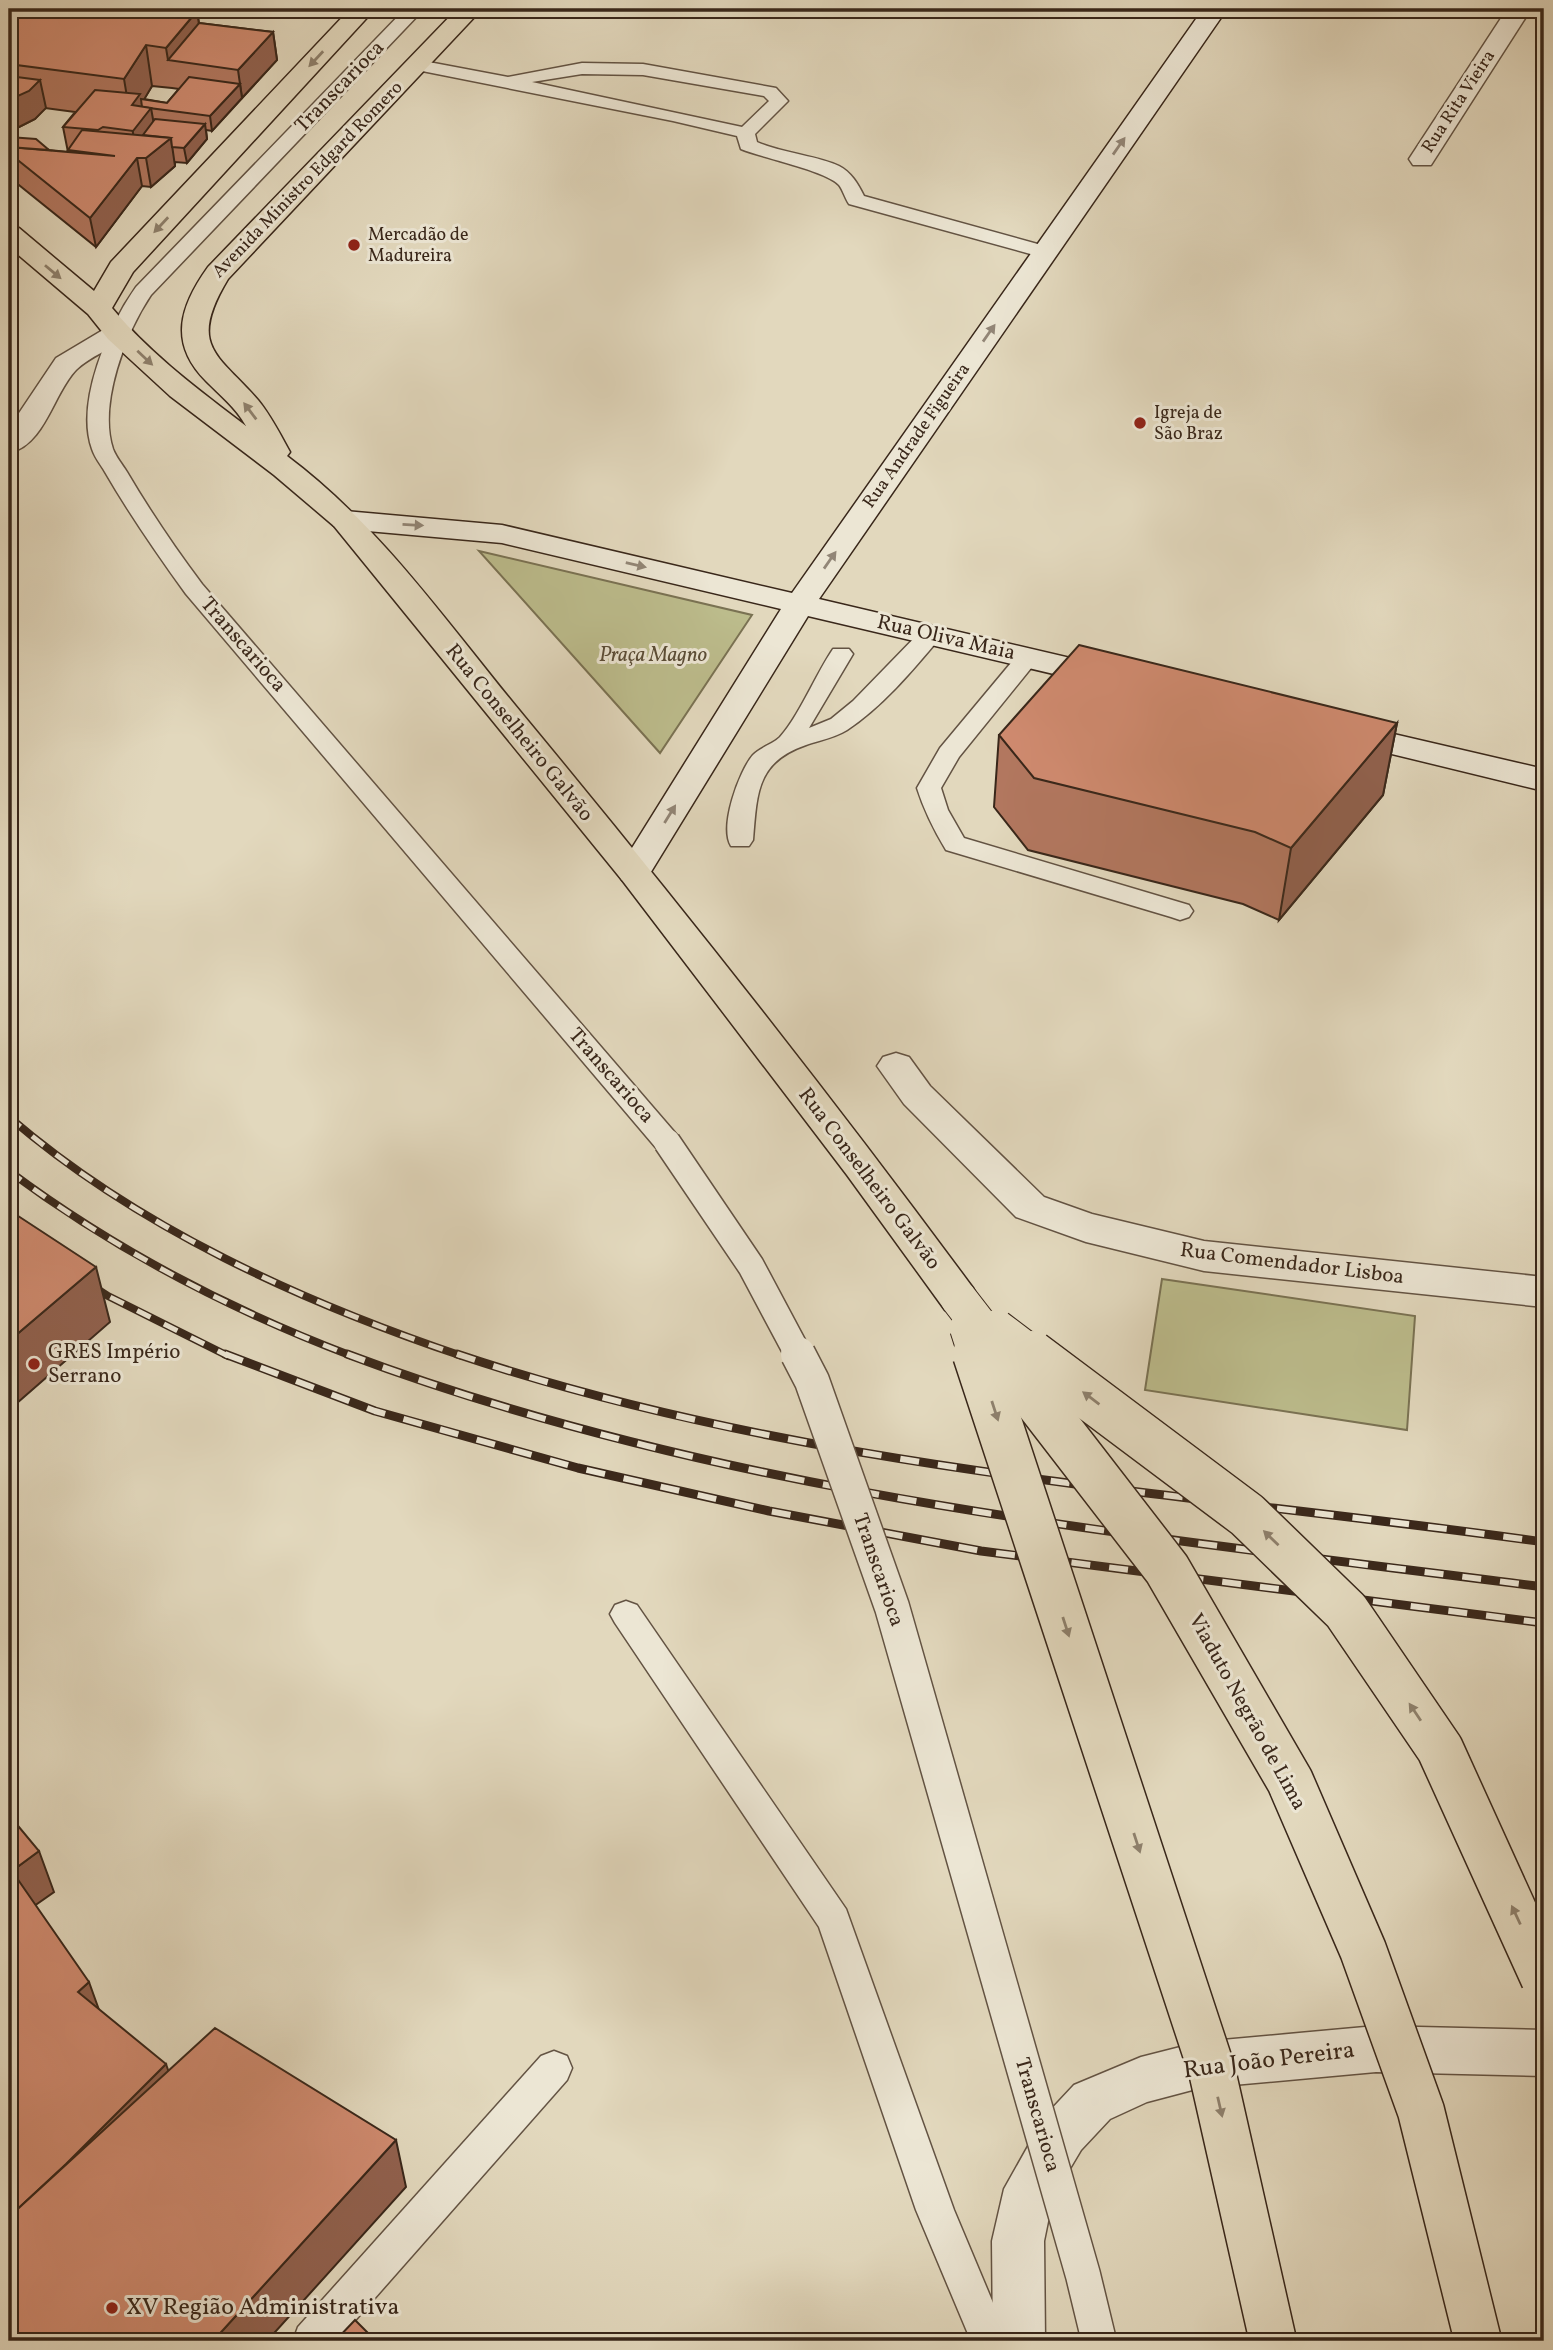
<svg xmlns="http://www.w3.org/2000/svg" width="1553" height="2350" viewBox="0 0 1553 2350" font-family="Vollkorn,serif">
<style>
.green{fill:#bcbc8c;stroke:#7a7253;stroke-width:2}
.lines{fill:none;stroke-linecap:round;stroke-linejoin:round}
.service-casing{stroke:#635343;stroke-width:3}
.pedestrian-casing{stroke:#635343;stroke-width:3}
.minor-casing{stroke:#635343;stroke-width:3}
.secondary-casing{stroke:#39271a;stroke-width:3}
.primary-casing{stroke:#39271a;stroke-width:3}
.service{fill:#ece6d4;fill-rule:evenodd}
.pedestrian{fill:#ece6d4;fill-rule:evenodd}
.minor{fill:#ece6d4;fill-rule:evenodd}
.secondary{fill:#ece6d4;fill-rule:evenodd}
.primary{fill:#e2d8bd;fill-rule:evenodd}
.rail-far1-casing{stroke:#39271a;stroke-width:8}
.rail-casing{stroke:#39271a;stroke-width:9}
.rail-far1{stroke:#ece6d4;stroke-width:5;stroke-dasharray:15;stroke-linecap:butt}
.rail{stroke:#ece6d4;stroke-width:6;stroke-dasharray:19;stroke-linecap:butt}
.service-bridge-far1-casing{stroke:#635343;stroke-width:29;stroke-linecap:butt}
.service-bridge-casing{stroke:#635343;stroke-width:37;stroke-linecap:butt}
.primary-bridge-far1-casing{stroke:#39271a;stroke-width:38;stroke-linecap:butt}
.primary-bridge-casing{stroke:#39271a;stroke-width:49;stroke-linecap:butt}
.service-bridge-far1{stroke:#ece6d4;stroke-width:26}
.service-bridge{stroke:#ece6d4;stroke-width:34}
.primary-bridge-far1{stroke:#e2d8bd;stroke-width:36}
.primary-bridge{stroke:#e2d8bd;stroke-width:46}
.wall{fill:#b2775f;stroke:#39271a;stroke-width:2;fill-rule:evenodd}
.shaded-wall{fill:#91614e;stroke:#39271a;stroke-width:2}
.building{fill:#cf8a6f;stroke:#39271a;stroke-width:2}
.oneway{fill:#8e806c}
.oneway2{fill:#928677}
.poi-dot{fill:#8f2418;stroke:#ece6d4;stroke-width:2.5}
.labels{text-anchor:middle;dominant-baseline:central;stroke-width:6;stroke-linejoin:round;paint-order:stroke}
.far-street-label{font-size:18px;fill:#39271a;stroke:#ece6d4}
.far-poi-label{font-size:18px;fill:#39271a;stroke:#ece6d4;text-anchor:start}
.street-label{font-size:21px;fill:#39271a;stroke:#ece6d4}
.park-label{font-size:21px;font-style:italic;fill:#5a4c36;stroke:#ece6d4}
.poi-label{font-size:21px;fill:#39271a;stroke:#ece6d4;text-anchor:start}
.near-street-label{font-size:24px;fill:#39271a;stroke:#ece6d4}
.near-poi-label{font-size:24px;fill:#39271a;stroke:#ece6d4;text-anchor:start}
</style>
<rect width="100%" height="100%" fill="#e2d8bd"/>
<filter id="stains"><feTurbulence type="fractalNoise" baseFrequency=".00286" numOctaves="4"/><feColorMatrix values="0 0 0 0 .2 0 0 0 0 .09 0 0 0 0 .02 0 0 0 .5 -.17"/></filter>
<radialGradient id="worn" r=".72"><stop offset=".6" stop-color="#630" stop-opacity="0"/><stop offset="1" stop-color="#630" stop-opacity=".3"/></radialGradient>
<g class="green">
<path d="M479,551l273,64 -92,138z"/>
<path d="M1162,1279l253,37 -8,114 -262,-40z"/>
</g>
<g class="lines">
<defs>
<g id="service">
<path d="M405,9h19l-273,286c-25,37 -53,109 -38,154 3,8 9,15 14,23 23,39 48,76 75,112l475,551 4,7 -4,7 -10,3 -10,-3 -471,-555c-29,-40 -56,-79 -81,-122 -4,-7 -10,-14 -13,-23 -17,-47 17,-124 44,-162z"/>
<path d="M418,60l90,17 74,-14 61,1 133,24 12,13 -33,33 2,8c25,11 61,14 82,24 12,6 19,18 25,30l188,52 3,4 -10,6 -196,-54c-4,-6 -6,-14 -10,-19 -12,-14 -76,-27 -98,-36l-4,-13 -64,-15 -261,-52 -3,-4 3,-4zM582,74l61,1 121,21 5,5 -27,26 -210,-45z"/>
<path d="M931,627l8,2 4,5 -4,5c-27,32 -57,68 -92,91 -13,8 -27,10 -41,15 -50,17 -49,49 -53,95l-4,6h-18c-12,-19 8,-75 22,-91 8,-8 20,-11 27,-18 19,-21 36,-63 53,-88h16l4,5 -44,74 22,-9 22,-18 70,-72z"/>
<path d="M1028,650l8,2 4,5 -81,100 -18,31 7,22 16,28 225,67 4,6 -4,6 -9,3 -9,-3 -225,-67c-12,-20 -22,-40 -29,-62l23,-40 80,-96z"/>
<path d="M626,1601l11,4 209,304 108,301 55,131h-38l-55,-131 -97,-283 -204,-304 -5,-9 5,-9z"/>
<path d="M554,2051l13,5 5,12 -5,12 -230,261h-44l5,-14 243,-271z"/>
</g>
<g id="pedestrian">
<path d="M118,325l10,2 4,6 -4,6c-16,9 -39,18 -52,31 -23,24 -31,75 -67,83v-25l47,-70 52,-31z"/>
<path d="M896,1053l13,4 21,29 114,111 48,17 112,27 340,36v30l-340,-36 -118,-29 -70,-25 -112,-113 -27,-38 6,-9z"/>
</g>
<g id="minor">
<path d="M1507,9h24l-100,156h-18l-4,-6z"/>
<path d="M1376,2026l168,4v46l-168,-4 -176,16 -53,14 -37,17 -29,31 -28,47 -9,44 1,100h-52l-1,-100 12,-52 41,-73 29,-31 67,-28 59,-15z"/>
</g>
<g id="secondary">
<path d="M1203,9h24l-408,590 294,69 11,3 5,7 -5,7 -11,3 -305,-72 -162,264 -12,3 -12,-3 -5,-8 164,-263 -279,-66 -157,-14 -11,-3 -4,-6 4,-6 11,-3 157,14 290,68z"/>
<path d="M1342,722l202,47v22l-214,-52 -5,-7 5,-7z"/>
</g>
<path id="primary" d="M350,9h25l-242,263 -21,36c38,46 87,82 134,118 -10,-18 -26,-31 -40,-45 -38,-38 -26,-75 2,-114l249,-258h25l-254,270c-41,68 -10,75 30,121 13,16 22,34 32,52l-3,4c94,70 163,171 237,260 155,187 305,377 449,572l6,11 -6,11 -14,4 -14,-4 -98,-135 -225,-295 -288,-354 -60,-51 -104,-79 -62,-57 -20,-25 -79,-67v-21l10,2 75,63 17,-29z"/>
</defs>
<use href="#service" class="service-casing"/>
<use href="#pedestrian" class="pedestrian-casing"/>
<use href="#minor" class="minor-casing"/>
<use href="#secondary" class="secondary-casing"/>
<use href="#primary" class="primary-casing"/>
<use href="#service" class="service"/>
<use href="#pedestrian" class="pedestrian"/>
<use href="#minor" class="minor"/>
<use href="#secondary" class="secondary"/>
<use href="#primary" class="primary"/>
<defs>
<g id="rail-far1">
<path d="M9,1117c129,111 293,185 453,239"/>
<path d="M9,1171c106,79 219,138 343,185"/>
<path d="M85,1281l23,15 120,60"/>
</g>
<g id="rail">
<path d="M225,1354l150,57 203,57 191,43 212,40 563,72"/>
<path d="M347,1354c383,144 794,181 1197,233"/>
<path d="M457,1354c351,118 723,137 1087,188"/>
</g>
</defs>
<use href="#rail-far1" class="rail-far1-casing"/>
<use href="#rail" class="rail-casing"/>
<use href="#rail-far1" class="rail-far1"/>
<use href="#rail" class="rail"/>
<defs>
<path id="service-bridge-far1" d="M667,1142l84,124 48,90"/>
<path id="service-bridge" d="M798,1354l14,27 80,226 191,668 16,66"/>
<g id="primary-bridge-far1">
<path d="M959,1299l44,57"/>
<path d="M968,1328l9,28"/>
<path d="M997,1328l37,28"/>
</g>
<g id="primary-bridge">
<path d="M976,1354l236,717 61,270"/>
<path d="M1001,1354l166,215 123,212 73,169 58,161 57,230"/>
<path d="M1032,1354l215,161 99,96 94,138 104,229"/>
</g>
</defs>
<use href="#service-bridge-far1" class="service-bridge-far1-casing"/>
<use href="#service-bridge" class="service-bridge-casing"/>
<use href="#primary-bridge-far1" class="primary-bridge-far1-casing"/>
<use href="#primary-bridge" class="primary-bridge-casing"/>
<use href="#service-bridge-far1" class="service-bridge-far1"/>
<use href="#service-bridge" class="service-bridge"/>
<use href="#primary-bridge-far1" class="primary-bridge-far1"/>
<use href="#primary-bridge" class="primary-bridge"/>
</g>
<g class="wall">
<path d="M9,9l188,2 2,12 74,9 4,28 -65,71 -6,-1 1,9 -20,24 -12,-1v4l-24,21 -9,-1 -46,61 -87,-70zM152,86l20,2 7,1 -12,14 -23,-4zM45,108l30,4 -12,15 5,25 -19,-2 -36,-13 2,-8 20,-10z"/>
<path d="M1397,723l-14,72 -104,125 -36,-16 -215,-54 -34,-43 5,-72z"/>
</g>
<g class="shaded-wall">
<path d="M197,11l6,40 -35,9 -2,-12z"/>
<path d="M273,32l4,28 -35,38 -4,-28z"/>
<path d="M146,45l6,41 -10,17 9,5 5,28 -21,9 -11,-66z"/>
<path d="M40,80l6,28 -11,11 -20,10 -4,22 -2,-10v-41z"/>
<path d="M240,84l2,14 -30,33 -2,-15z"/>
<path d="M205,124l2,15 -20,24 -3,-15z"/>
<path d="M171,138l4,28 -24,21 -5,-29z"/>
<path d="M137,158l5,28 -46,61 -6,-29z"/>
<path d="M1397,723l-14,72 -104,125 12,-72z"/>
<path d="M96,1267l14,55 -101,88v-69z"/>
<path d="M39,1851l15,41 -27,19 -15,-40z"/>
<path d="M89,1982l14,39 -25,-29z"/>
<path d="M166,2064l13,38 -170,119z"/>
<path d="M396,2140l10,47 -139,154h-54z"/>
</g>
<g class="building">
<path d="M9,9h169l19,2 -31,37 -20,-3 -22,34 -115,-15z"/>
<path d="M199,23l74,9 -35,38 -70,-10z"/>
<path d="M9,76l31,4 -11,11 -20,9z"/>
<path d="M189,77l51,7 -30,32 -68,-9 -1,-8 26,4z"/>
<path d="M95,90l45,4 -8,11 19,3 -18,23 -30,-4 -5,3 -35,-3z"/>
<path d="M12,114l-3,17v-16z"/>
<path d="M155,119l50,5 -21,24 -12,-1 -1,-9 -28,-3z"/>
<path d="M82,130l89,8 -25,20h-9l-47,60 -81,-65v-6l106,9 -47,-6z"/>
<path d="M9,137l27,2 13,11 -40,-3z"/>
<path d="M1079,645l318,78 -106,125 -36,-16 -221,-54 -35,-43z"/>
<path d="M9,1210l87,57 -87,74z"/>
<path d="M9,1815l30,36 -27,20 77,111 -11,10 88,72 -100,100 -57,53z"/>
<path d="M215,2028l181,112 -183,201h-204v-124z"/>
<path d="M355,2320l21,21h-41z"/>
</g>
<defs><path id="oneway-solid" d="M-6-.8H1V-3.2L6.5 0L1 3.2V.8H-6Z" transform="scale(1.75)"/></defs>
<g class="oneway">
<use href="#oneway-solid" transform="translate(316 59) rotate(133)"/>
<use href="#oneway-solid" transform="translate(161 225) rotate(133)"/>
<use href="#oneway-solid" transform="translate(53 272) rotate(40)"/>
<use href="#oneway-solid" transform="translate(145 358) rotate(43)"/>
<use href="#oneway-solid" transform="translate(250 411) rotate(-127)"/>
<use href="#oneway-solid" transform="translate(1091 1398) rotate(-143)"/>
<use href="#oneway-solid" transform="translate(995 1411) rotate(72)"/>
<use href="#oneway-solid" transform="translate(1271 1538) rotate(-136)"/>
<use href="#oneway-solid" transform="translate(1066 1627) rotate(72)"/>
<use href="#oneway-solid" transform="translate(1415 1712) rotate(-124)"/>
<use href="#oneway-solid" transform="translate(1137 1843) rotate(72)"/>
<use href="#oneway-solid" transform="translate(1516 1915) rotate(-115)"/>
<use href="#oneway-solid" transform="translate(1220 2107) rotate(77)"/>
</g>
<g class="oneway2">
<use href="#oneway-solid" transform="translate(1119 146) rotate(-55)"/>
<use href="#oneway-solid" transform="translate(989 333) rotate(-55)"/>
<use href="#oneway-solid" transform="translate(413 525) rotate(3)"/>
<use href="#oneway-solid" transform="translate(830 560) rotate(-55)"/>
<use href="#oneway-solid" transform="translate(636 565) rotate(13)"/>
<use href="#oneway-solid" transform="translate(670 814) rotate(-58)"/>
</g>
<g class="poi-dot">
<circle cx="354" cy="245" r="7"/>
<circle cx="1140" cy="423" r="7"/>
<circle cx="34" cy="1364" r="7"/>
<circle cx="112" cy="2308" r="7"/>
</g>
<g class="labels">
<g class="far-street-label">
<text transform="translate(1459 102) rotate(-57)">Rua Rita Vieira</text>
<text transform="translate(308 180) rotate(-46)">Avenida Ministro Edgard Romero</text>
<text transform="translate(917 436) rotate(-55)">Rua Andrade Figueira</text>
</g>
<g class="far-poi-label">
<text x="368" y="235">Mercadão de<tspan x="368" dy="21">Madureira</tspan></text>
<text x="1154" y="413">Igreja de<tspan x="1154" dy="21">São Braz</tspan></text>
</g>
<g class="street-label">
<text transform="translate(340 87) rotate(-46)">Transcarioca</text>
<text transform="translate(946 638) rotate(13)">Rua Oliva Maia</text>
<text transform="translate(243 645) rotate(49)">Transcarioca</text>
<text transform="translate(519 733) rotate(51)">Rua Conselheiro Galvão</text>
<text transform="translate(611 1076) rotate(49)">Transcarioca</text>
<text transform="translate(869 1179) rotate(53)">Rua Conselheiro Galvão</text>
<text transform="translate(1292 1264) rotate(7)">Rua Comendador Lisboa</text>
<text transform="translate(878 1570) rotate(71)">Transcarioca</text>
<text transform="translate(1247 1712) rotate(61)">Viaduto Negrão de Lima</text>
<text transform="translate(1037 2115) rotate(74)">Transcarioca</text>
</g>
<g class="park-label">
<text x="653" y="655">Praça Magno</text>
</g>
<g class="poi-label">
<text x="48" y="1352">GRES Império<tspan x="48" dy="24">Serrano</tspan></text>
</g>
<g class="near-street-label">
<text transform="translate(1269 2061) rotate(-7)">Rua João Pereira</text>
</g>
<g class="near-poi-label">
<text x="126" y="2308">XV Região Administrativa</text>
</g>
</g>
<rect width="1553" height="2350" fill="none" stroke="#e2d8bd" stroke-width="35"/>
<rect x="10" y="10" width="1532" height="2329" fill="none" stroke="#39271a" stroke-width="3.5"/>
<rect x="18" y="18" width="1518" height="2315" fill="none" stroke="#39271a" stroke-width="2"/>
<rect width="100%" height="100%" filter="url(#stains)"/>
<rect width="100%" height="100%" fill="url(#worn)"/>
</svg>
